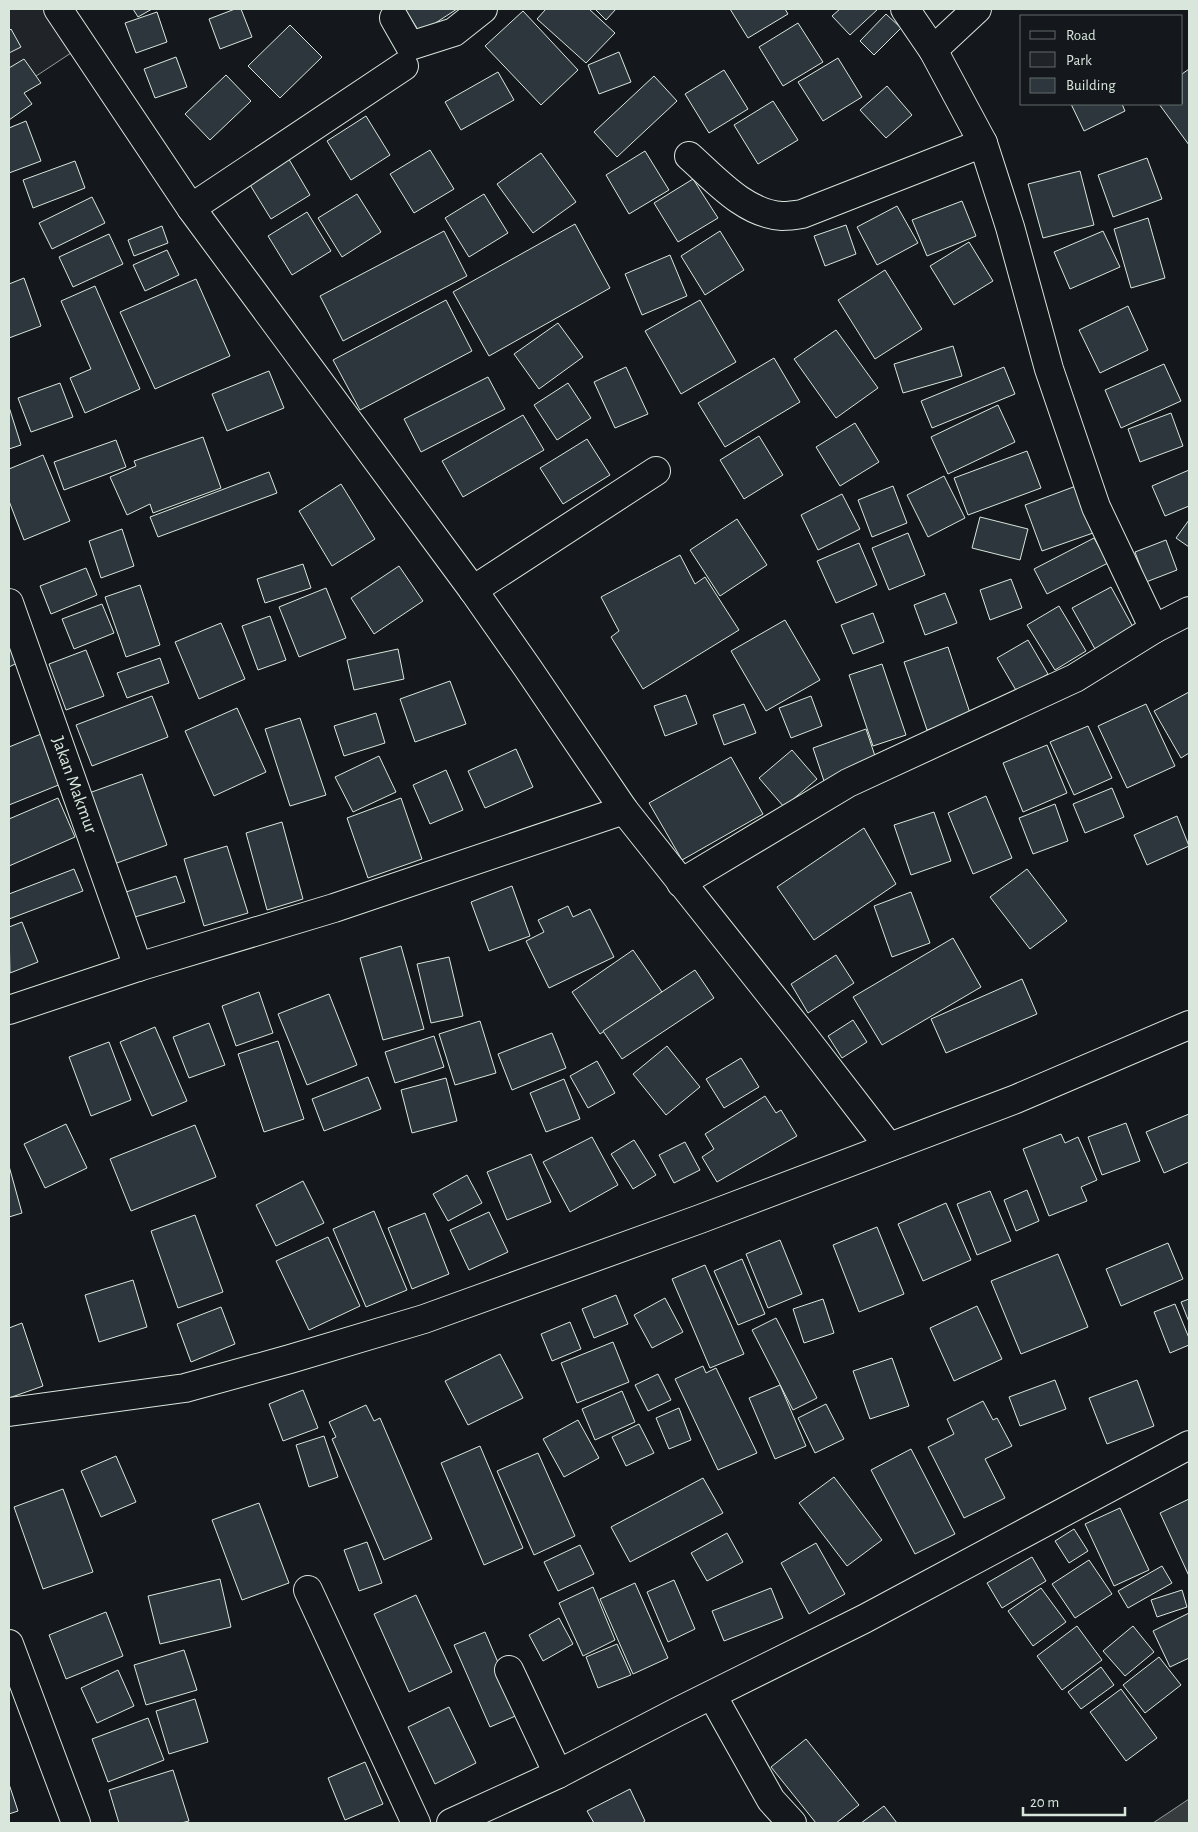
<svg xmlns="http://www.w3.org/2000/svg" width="1198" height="1832" viewBox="0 0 1198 1832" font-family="'Alegreya Sans',sans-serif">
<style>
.green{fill:#202428;stroke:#939e99}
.water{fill:#363b3e;stroke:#939e99}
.building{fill:#2c363c;stroke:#d8e6dc}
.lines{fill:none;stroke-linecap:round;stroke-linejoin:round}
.minor-casing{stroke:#d8e6dc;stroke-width:30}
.minor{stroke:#14181c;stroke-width:28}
.labels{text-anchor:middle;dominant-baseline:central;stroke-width:4;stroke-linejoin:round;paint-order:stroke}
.street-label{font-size:18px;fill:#d8e6dc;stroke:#14181c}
</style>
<rect width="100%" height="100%" fill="#14181c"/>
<path class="green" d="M9,9h49l25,36 -74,49z"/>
<path class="water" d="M1189,1799v24h-36z"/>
<g class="building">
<path d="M133,9h19l-14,8z"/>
<path d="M235,9h6l11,28 -32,12 -11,-30z"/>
<path d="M405,9h52l-37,24z"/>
<path d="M546,9h43l26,24 -29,30 -49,-44z"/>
<path d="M595,9h21l-10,11z"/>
<path d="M730,9h55l3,5 -40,24z"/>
<path d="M840,9h38l-28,26 -18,-19z"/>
<path d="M523,11l55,59 -37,35 -56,-59z"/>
<path d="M157,12l10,30 -31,11 -11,-30z"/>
<path d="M886,14l15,14 -27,27 -14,-14z"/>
<path d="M798,23l25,39 -40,24 -24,-39z"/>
<path d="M290,25l32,32 -42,41 -32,-32z"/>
<path d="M11,29l10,18 -12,6v-22z"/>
<path d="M619,52l12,30 -32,12 -11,-29z"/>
<path d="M176,57l11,30 -32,11 -11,-29z"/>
<path d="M838,58l24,39 -39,24 -25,-39z"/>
<path d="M24,59l17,24 -17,10 8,11 -23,16v-52z"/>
<path d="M1189,69v76l-30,-41h23v-30z"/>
<path d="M724,70l24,39 -39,24 -24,-39z"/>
<path d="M498,72l16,28 -53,30 -16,-28z"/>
<path d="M226,75l25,26 -41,39 -25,-26z"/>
<path d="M654,76l23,25 -60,56 -23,-25z"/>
<path d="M887,86l25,29 -26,23 -26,-28z"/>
<path d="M773,101l25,39 -40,24 -24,-39z"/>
<path d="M1071,104h51l3,7 -41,20z"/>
<path d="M366,116l24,39 -39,25 -24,-39z"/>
<path d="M26,121l15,40 -32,12v-45z"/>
<path d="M430,150l24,39 -40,24 -24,-39z"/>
<path d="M645,151l24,39 -40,24 -23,-39z"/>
<path d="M541,153l35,49 -43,31 -36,-49z"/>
<path d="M287,156l23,39 -39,24 -24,-39z"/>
<path d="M1147,158l15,41 -49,18 -15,-42z"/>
<path d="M75,161l10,27 -52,20 -10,-28z"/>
<path d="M1080,171l14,54 -51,13 -15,-54z"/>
<path d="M693,179l25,39 -40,24 -24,-39z"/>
<path d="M357,194l24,38 -39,25 -24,-39z"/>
<path d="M484,194l24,39 -39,24 -24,-39z"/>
<path d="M92,197l13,26 -53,26 -13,-26z"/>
<path d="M962,201l14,35 -49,20 -15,-36z"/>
<path d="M897,206l21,37 -41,22 -20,-38z"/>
<path d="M307,212l24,39 -39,24 -24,-39z"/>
<path d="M1148,218l17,60 -34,10 -17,-59z"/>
<path d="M575,224l35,64 -121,68 -36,-64z"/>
<path d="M846,225l10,29 -31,12 -11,-30z"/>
<path d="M162,226l6,17 -34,13 -6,-16z"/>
<path d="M444,231l23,45 -124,65 -23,-45z"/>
<path d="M720,231l24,39 -39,25 -24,-39z"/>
<path d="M1103,231l17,36 -50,22 -16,-37z"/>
<path d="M109,234l14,30 -50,23 -14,-30z"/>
<path d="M969,242l24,39 -39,24 -24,-39z"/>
<path d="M167,250l12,25 -34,16 -12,-26z"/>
<path d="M670,255l17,41 -45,19 -17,-41z"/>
<path d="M885,270l37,59 -47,30 -37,-59z"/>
<path d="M24,278l17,48 -32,12v-54z"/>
<path d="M196,279l34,77 -75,33 -35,-77z"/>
<path d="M95,286l45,103 -55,24 -15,-35 21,-9 -30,-68z"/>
<path d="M446,300l26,51 -112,59 -27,-50z"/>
<path d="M700,300l36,62 -55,32 -36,-63z"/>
<path d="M1128,306l20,44 -48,23 -21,-43z"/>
<path d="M558,323l25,34 -44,32 -25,-35z"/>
<path d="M836,330l42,58 -42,30 -42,-59z"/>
<path d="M953,346l9,30 -59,17 -9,-29z"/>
<path d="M774,358l26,44 -75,45 -27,-44z"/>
<path d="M1164,364l17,37 -60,27 -16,-38z"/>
<path d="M626,367l22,47 -33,14 -21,-46z"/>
<path d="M1004,367l11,27 -83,34 -11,-27z"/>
<path d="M269,371l15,37 -57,23 -15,-37z"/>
<path d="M488,377l17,32 -84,43 -17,-33z"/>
<path d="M60,383l13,34 -42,15 -13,-34z"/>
<path d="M568,383l23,35 -34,22 -23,-35z"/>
<path d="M998,405l17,37 -67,32 -17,-37z"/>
<path d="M9,407l12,38 -12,4z"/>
<path d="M1171,413l12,33 -43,16 -12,-33z"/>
<path d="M523,415l21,35 -81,47 -21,-36z"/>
<path d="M855,423l24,39 -39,24 -24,-39z"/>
<path d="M759,436l24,39 -39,24 -24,-39z"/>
<path d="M203,437l18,51 -68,25 -3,-9 -23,11 -17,-38 26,-11 -2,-5z"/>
<path d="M587,439l23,36 -47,29 -23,-36z"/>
<path d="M116,440l10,27 -62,23 -10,-28z"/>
<path d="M1027,451l14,37 -73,27 -14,-37z"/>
<path d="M43,455l27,66 -46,19 -15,-39v-32z"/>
<path d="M1189,470v36l-24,10 -13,-30z"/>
<path d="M269,472l8,21 -119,44 -8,-20z"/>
<path d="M944,476l21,42 -37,19 -21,-42z"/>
<path d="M341,484l34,55 -43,27 -33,-55z"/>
<path d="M893,486l14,37 -35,14 -14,-37z"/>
<path d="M1076,486l17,47 -51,18 -17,-46z"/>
<path d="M842,494l18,35 -42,21 -17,-35z"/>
<path d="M980,517l48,12 -8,31 -48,-12z"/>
<path d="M737,519l30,46 -47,31 -30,-46z"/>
<path d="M1189,520v27l-13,-9z"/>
<path d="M122,529l12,37 -33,12 -12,-37z"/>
<path d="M908,533l17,42 -36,15 -17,-42z"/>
<path d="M1094,538l14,25 -61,31 -13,-25z"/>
<path d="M1166,540l11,30 -31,12 -11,-30z"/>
<path d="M859,543l18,42 -41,18 -19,-42z"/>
<path d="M680,555l15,29 10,-7 34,53 -96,59 -32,-52 8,-6 -18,-34z"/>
<path d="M303,564l8,24 -46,15 -8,-24z"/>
<path d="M399,566l24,35 -49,33 -23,-36z"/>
<path d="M86,568l11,27 -46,19 -11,-28z"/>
<path d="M1011,579l11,29 -32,12 -10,-30z"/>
<path d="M140,585l20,60 -34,12 -21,-60z"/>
<path d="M1111,587l22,40 -38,22 -23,-41z"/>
<path d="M326,588l20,50 -47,19 -20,-50z"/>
<path d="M945,593l12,30 -32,12 -11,-30z"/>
<path d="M102,604l12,29 -40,16 -12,-30z"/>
<path d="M1059,606l27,45 -31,19 -28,-45z"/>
<path d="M873,613l11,29 -31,12 -12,-29z"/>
<path d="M270,616l16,44 -28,10 -16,-44z"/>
<path d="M785,620l35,60 -54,31 -35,-60z"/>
<path d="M221,623l24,56 -46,20 -24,-57z"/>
<path d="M1028,640l20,34 -31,18 -20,-34z"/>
<path d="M9,642l10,20 -10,5z"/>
<path d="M948,647l23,69 -44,14 -23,-68z"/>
<path d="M398,649l6,30 -50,11 -7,-30z"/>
<path d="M86,650l18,46 -38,14 -17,-46z"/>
<path d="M160,658l9,25 -42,15 -10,-25z"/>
<path d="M882,664l24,71 -33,11 -24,-71z"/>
<path d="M450,681l16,43 -51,18 -15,-43z"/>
<path d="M1189,692v61l-8,5 -27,-47z"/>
<path d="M686,695l11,29 -32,12 -11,-30z"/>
<path d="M152,696l16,41 -76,29 -16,-41z"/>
<path d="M811,696l11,30 -31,12 -12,-30z"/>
<path d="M744,704l12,29 -32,12 -11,-30z"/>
<path d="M1146,704l29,62 -48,22 -29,-62z"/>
<path d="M237,708l29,64 -52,24 -29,-65z"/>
<path d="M376,713l9,30 -41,13 -10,-30z"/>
<path d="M300,718l26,77 -36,11 -25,-77z"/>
<path d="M1088,726l24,52 -38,17 -24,-53z"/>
<path d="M866,729l12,36 -53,19 -12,-36z"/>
<path d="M41,734l20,50 -52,21v-58z"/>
<path d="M1047,745l20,48 -44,19 -20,-49z"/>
<path d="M516,749l17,38 -48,21 -17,-37z"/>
<path d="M792,750l25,29 -33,28 -25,-29z"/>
<path d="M379,756l17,36 -43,20 -18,-35z"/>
<path d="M731,757l32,57 -81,46 -33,-57z"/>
<path d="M446,770l17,40 -33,14 -17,-39z"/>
<path d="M142,774l25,71 -53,19 -25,-71z"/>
<path d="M1112,788l12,29 -39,16 -12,-29z"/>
<path d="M986,796l26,62 -39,16 -25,-61z"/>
<path d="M58,798l17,39 -66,29v-47z"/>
<path d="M401,798l21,61 -54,19 -21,-60z"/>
<path d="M1055,804l13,37 -35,13 -14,-36z"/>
<path d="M934,812l17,49 -40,14 -17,-50z"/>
<path d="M1177,816l12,30 -42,19 -13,-30z"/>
<path d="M282,822l21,77 -36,11 -21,-77z"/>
<path d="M864,828l32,56 -82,56 -37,-53z"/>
<path d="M227,846l21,67 -44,13 -20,-67z"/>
<path d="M74,869l9,22 -74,28v-25z"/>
<path d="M1027,869l40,52 -37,28 -40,-52z"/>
<path d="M176,876l9,26 -50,15 -9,-25z"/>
<path d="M512,886l18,50 -41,15 -18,-49z"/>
<path d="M911,892l19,51 -38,14 -18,-51z"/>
<path d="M568,906l5,11 17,-8 24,48 -65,31 -23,-47 18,-9 -6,-12z"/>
<path d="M22,922l16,40 -28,11 -1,-46z"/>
<path d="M953,938l28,49 -99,58 -29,-48z"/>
<path d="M401,946l23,83 -41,11 -23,-82z"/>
<path d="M633,950l29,42 -62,42 -28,-42z"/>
<path d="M836,955l18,28 -46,30 -17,-29z"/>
<path d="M449,957l14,59 -32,7 -14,-59z"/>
<path d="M695,970l19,28 -92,61 -19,-28z"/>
<path d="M1022,979l15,35 -91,39 -15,-34z"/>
<path d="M259,992l14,41 -37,13 -14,-40z"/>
<path d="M329,994l28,71 -50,20 -29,-71z"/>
<path d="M853,1020l14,22 -25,16 -14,-22z"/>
<path d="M480,1021l16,52 -41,12 -16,-51z"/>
<path d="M209,1023l16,42 -36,13 -16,-41z"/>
<path d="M155,1027l32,74 -35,15 -32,-74z"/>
<path d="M552,1033l14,35 -54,22 -14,-36z"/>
<path d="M434,1036l10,31 -49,16 -10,-31z"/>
<path d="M278,1041l26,78 -40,13 -26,-78z"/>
<path d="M109,1042l22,58 -40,16 -22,-59z"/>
<path d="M667,1046l33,41 -34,28 -33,-41z"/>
<path d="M741,1058l18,29 -35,21 -18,-29z"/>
<path d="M597,1061l18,32 -27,15 -18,-32z"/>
<path d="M368,1077l13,32 -57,22 -12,-32z"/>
<path d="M446,1078l11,43 -45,12 -11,-43z"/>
<path d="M564,1079l16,40 -34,13 -16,-39z"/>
<path d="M765,1096l11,17 5,-3 16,26 -80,46 -15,-25 12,-8 -9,-15z"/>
<path d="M1189,1114v48l-25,11 -18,-41z"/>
<path d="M1126,1123l14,38 -38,14 -14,-38z"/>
<path d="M66,1124l21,44 -42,20 -21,-44z"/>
<path d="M195,1125l21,52 -85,34 -21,-52z"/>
<path d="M1061,1134l4,9 13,-6 19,43 -16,7 6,14 -38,15 -26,-67z"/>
<path d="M592,1137l26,48 -48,27 -27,-50z"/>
<path d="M634,1140l22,35 -23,14 -22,-35z"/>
<path d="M685,1142l15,28 -26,13 -15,-28z"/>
<path d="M531,1154l20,48 -44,18 -20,-48z"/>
<path d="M9,1166l13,47 -13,4z"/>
<path d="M467,1175l15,28 -34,18 -15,-27z"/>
<path d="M303,1181l21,42 -48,23 -20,-41z"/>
<path d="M1027,1190l12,31 -23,10 -12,-31z"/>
<path d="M990,1191l21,50 -34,14 -20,-51z"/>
<path d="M946,1203l25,57 -48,21 -25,-57z"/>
<path d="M374,1211l33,79 -41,17 -33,-78z"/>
<path d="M489,1212l19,40 -39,18 -19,-40z"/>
<path d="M425,1213l24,61 -37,15 -24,-61z"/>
<path d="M195,1215l28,77 -45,16 -27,-77z"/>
<path d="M877,1227l27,67 -45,18 -26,-67z"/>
<path d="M328,1237l32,69 -51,24 -33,-69z"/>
<path d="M780,1240l22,54 -34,14 -22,-54z"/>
<path d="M1168,1243l15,36 -62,27 -15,-37z"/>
<path d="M1058,1254l30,73 -67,27 -30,-73z"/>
<path d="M742,1259l23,55 -27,11 -24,-54z"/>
<path d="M705,1265l39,89 -34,14 -38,-89z"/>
<path d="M133,1280l14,47 -48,15 -14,-47z"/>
<path d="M616,1295l12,29 -34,14 -12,-29z"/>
<path d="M665,1298l18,34 -31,16 -18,-33z"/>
<path d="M823,1299l11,34 -30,10 -11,-34z"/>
<path d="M1189,1299v23l-8,-20z"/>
<path d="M1175,1304l14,34v7l-19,8 -16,-41z"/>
<path d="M977,1306l25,53 -48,22 -24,-53z"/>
<path d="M221,1307l14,37 -44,18 -14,-38z"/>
<path d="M776,1318l41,80 -24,12 -41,-80z"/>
<path d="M570,1322l11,27 -29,12 -11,-27z"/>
<path d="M22,1323l21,63 -34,12v-70z"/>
<path d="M613,1342l16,40 -52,21 -16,-40z"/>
<path d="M500,1354l23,44 -55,27 -23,-44z"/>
<path d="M892,1358l17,48 -39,13 -17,-48z"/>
<path d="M703,1366l3,7 10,-5 41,85 -39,17 -43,-91z"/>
<path d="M658,1374l13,26 -23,11 -13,-26z"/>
<path d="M1055,1380l11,29 -46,17 -11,-29z"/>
<path d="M1137,1380l17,46 -47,18 -18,-46z"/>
<path d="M780,1385l26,61 -31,13 -26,-61z"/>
<path d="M303,1390l15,38 -35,13 -14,-37z"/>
<path d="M622,1391l13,31 -40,18 -13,-31z"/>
<path d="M983,1401l10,19 4,-2 15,28 -27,13 20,39 -41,20 -36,-71 26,-13 -7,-15z"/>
<path d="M826,1404l18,35 -29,14 -17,-35z"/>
<path d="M366,1405l8,16 6,-3 52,121 -48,21 -52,-121 4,-2 -7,-15z"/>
<path d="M679,1408l12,32 -22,9 -13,-31z"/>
<path d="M578,1420l21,38 -35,19 -21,-38z"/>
<path d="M639,1424l15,29 -28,13 -14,-29z"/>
<path d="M324,1436l14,41 -29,10 -13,-42z"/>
<path d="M480,1446l43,102 -39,17 -43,-102z"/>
<path d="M911,1449l44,85 -40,20 -44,-84z"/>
<path d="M538,1453l37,83 -41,19 -37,-84z"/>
<path d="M116,1456l20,46 -35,15 -20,-46z"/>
<path d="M834,1477l48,63 -35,26 -48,-63z"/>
<path d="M703,1478l20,35 -93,49 -19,-35z"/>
<path d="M63,1489l30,83 -50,17 -29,-82z"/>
<path d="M1189,1499v77l-29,-63z"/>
<path d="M259,1503l30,80 -47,17 -30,-80z"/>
<path d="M1120,1508l29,62 -35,16 -29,-62z"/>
<path d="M1074,1529l14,22 -19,12 -14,-22z"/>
<path d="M727,1533l16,29 -36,19 -16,-28z"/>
<path d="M367,1542l15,41 -23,8 -15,-41z"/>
<path d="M816,1543l29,51 -36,20 -28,-51z"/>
<path d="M580,1545l14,29 -36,17 -14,-29z"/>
<path d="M1032,1557l14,24 -44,27 -15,-25z"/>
<path d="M1089,1560l23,34 -37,24 -23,-34z"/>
<path d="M1162,1566l10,17 -44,25 -10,-17z"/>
<path d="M220,1579l11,48 -71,17 -12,-48z"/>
<path d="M674,1580l21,49 -27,13 -21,-50z"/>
<path d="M635,1583l33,75 -35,16 -33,-75z"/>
<path d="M593,1587l22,53 -32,16 -24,-53z"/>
<path d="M771,1588l12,30 -59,23 -12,-30z"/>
<path d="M1041,1588l25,34 -33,24 -25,-35z"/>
<path d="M1182,1590l5,17 -30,10 -6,-17z"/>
<path d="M416,1595l36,77 -43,20 -35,-78z"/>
<path d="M106,1612l17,44 -57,23 -17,-44z"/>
<path d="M1189,1613v45l-19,9 -17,-36z"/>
<path d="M559,1618l14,26 -30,17 -14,-26z"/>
<path d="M1077,1626l25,34 -40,30 -25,-34z"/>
<path d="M1133,1626l21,26 -29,24 -22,-25z"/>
<path d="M485,1632l35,82 -30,13 -36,-82z"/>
<path d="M617,1644l14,31 -33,13 -12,-31z"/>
<path d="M184,1650l13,40 -51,15 -12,-40z"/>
<path d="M1159,1657l22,28 -36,28 -22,-28z"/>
<path d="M1101,1667l13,18 -33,24 -13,-17z"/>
<path d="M118,1670l16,36 -37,17 -16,-35z"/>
<path d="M1121,1689l36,49 -31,23 -36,-49z"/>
<path d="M195,1699l13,43 -39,12 -13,-43z"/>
<path d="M449,1707l27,56 -41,21 -27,-57z"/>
<path d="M148,1718l16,42 -56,22 -16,-43z"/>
<path d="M806,1739l53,66 -23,18h-20l-45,-56z"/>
<path d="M365,1762l18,42 -38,16 -17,-42z"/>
<path d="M173,1770l16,51 -8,2h-62l-10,-33z"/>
<path d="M9,1784l9,27 -9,3z"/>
<path d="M630,1789l15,32 -3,2h-48l-7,-12z"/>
<path d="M884,1806l13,17h-36z"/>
</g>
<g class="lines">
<defs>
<g id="minor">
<path d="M58,9l133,199 282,382 54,77 97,143 178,224 87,113"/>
<path d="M905,9l28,41 50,93 27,84 39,142 47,138 58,122"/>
<path d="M394,18l16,28 44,-14 29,-23"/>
<path d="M933,50l44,-41"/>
<path d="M689,156c26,23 56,58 93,60 7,0 14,-1 20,-2l181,-71"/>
<path d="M191,208l213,-142"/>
<path d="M473,590l183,-119"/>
<path d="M9,603l129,364"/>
<path d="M681,883l167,-100 227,-105 79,-49 35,-18"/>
<path d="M9,1010l129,-43 196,-59 290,-98"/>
<path d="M9,1412l176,-24 105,-29 134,-40 276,-100 316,-120 173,-74"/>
<path d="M308,1590l108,233"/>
<path d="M9,1644l67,179"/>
<path d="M509,1670l49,104"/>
<path d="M712,1695l59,105 21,23"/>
<path d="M451,1823l107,-49 119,-62 187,-93 325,-174"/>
</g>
</defs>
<use href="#minor" class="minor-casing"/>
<use href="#minor" class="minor"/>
</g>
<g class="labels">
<g class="street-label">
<text transform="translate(74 785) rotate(70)">Jakan Makmur</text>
</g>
</g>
<rect width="1198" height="1832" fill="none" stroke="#d8e6dc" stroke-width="20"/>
<rect x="1020" y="15" width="162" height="90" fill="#14181c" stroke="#626a69"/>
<rect x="1030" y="31" width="25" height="8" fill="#14181c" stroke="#626a69"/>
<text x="1066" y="40" font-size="15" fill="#d8e6dc">Road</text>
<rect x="1030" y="52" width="25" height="15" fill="#202428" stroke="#626a69"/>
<text x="1066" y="65" font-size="15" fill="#d8e6dc">Park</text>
<rect x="1030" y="78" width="25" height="15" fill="#2c363c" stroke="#626a69"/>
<text x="1066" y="90" font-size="15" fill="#d8e6dc">Building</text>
<path d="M1023 1807v8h102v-8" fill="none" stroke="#d8e6dc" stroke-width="2.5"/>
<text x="1030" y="1807" font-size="15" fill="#d8e6dc" stroke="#14181c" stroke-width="4" paint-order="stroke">20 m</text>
</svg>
